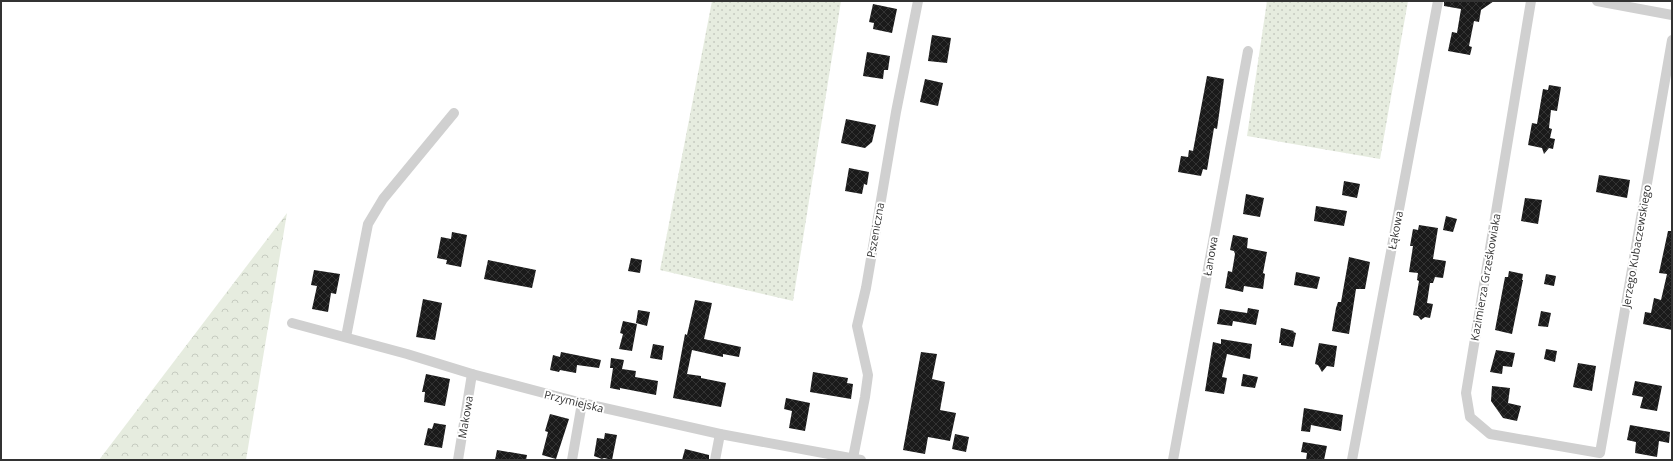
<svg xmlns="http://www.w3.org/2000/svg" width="1673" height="461" viewBox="0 0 1673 461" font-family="'Open Sans',sans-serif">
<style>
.grass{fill:url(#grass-dots)}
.forest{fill:url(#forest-crowns)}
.building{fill:url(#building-cross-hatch)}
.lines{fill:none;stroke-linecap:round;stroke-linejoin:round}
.minor{stroke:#d0d0d0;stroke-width:10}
.labels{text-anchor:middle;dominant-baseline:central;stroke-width:4;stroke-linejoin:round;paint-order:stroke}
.street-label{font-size:11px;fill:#333;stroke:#fff}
</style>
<defs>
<pattern id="grass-dots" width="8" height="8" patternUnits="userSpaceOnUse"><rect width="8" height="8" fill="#e6ecdf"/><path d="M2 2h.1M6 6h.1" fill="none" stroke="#c6cbc0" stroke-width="1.8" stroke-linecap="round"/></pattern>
<pattern id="forest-crowns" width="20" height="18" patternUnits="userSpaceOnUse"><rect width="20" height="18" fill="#e6ecdf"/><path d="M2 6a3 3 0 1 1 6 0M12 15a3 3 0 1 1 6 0" fill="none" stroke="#c6cbc0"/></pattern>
<pattern id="building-cross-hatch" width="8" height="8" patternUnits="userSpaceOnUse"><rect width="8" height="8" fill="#1a1a1a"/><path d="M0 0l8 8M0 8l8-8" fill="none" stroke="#333"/></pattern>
</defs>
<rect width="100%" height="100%" fill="#fff"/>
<g class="grass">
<path d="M712,1h129l-48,300 -133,-31z"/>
<path d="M1267,1h141l-28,158 -133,-23z"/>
</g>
<path class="forest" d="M287,213l-41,247h-147z"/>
<g class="building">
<path d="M1444,1h50l-13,9 -2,12 -5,-1 -5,25 3,1 -2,8 -22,-4 4,-19 5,1 4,-24 -17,-3z"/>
<path d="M873,4l24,5 -5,24 -19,-4 1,-6 -5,-1z"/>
<path d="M932,35l19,3 -4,25 -19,-2z"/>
<path d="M867,52l23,4 -2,14h-4l-1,9 -20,-3z"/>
<path d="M1207,76l17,3 -7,50 -3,-1 -7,42 -4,-1 -2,7 -23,-4 3,-16 7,1 1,-7 4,1z"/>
<path d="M925,79l18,4 -5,23 -18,-4z"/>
<path d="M1549,85l12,2 -4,24 -6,-1 -2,18 3,1 -2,9 5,1 -2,10 -4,-1 -5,6 -2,-6 -14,-3 4,-22 5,1 6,-35 5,1z"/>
<path d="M846,119l30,6 -4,17 -7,6 -24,-5z"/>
<path d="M849,168l20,4 -2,13 -3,-1 -2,10 -17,-3z"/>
<path d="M1599,175l31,5 -3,18 -31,-6z"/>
<path d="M1344,181l16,3 -3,14 -15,-3z"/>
<path d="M1246,194l18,4 -4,19 -17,-3z"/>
<path d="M1525,198l17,2 -4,24 -17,-3z"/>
<path d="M1316,206l31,5 -3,15 -30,-5z"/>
<path d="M1446,216l11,3 -4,13 -10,-2z"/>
<path d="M1419,225l19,3 -5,31 13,2 -3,17 -8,-1 -2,6h-3l-3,20 6,1 -3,14 -5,-1 -4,3 -3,-4 -5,-1 6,-34 -2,-1 1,-7 -9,-1 4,-26h-3l3,-17 5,1z"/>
<path d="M1668,231h4v99l-29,-6 2,-12 6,1 3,-15 7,2 6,-26 -8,-1z"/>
<path d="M452,232l15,3 -6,32 -15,-3 1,-4 -10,-2 4,-21 10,2z"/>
<path d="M1233,235l15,3 -1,10 20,4 -4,21 2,1 -2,15 -19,-3 -1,6 -18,-4 3,-17 4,1 3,-18 -1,-3 -4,-1z"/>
<path d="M1349,257l21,5 -5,27h-9l-7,45 -17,-3 4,-23 2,-6h3z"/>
<path d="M631,258l11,2 -2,13 -12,-2z"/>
<path d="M488,260l48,10 -4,18 -48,-9z"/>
<path d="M314,270l26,4 -4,20 -5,-1 -3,19 -16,-3 5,-23 -6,-1z"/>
<path d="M1509,271l14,3 -1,6h1l-11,54 -17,-4 10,-53h3z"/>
<path d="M1296,272l24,5 -3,12 -23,-4z"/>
<path d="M1546,274l10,2 -2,10 -10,-2z"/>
<path d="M423,299l19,4 -7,37 -19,-3z"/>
<path d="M695,300l17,3 -8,36 37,8 -2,10 -16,-3v3l-31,-7 -5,24 14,2v2l25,5 -5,24 -48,-9 12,-64 2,1z"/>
<path d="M1248,308l11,2 -3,15 -23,-4 -1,5 -15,-2 3,-15 27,4z"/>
<path d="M638,310l12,2 -3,14 -11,-3z"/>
<path d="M1541,311l10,2 -3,14 -10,-1z"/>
<path d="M623,321l14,3 -5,27 -13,-2 4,-15 -3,-1z"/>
<path d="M1281,328l13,3 -1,1 3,1 -3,14 -12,-2v-2h-2z"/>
<path d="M1221,339l31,5 -2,15 -23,-5 -5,23 5,1 -3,16 -19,-3 8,-49 8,2z"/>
<path d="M1319,343l18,3 -3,21 -7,-1 -5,6 -4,-7 -3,-1z"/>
<path d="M653,344l11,2 -2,14 -12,-2z"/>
<path d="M1546,349l11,2 -2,11 -11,-3z"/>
<path d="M1496,350l19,3 -3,14 -9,-1 -1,8 -12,-2z"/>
<path d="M561,352l40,8 -2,8 -22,-3 -1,8 -16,-3 -1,2 -9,-2 3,-15 7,2z"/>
<path d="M921,352l16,2 -5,25 13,3 -5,28 16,3 -6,28 -22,-4 -3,17 -22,-4z"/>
<path d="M611,358l13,2 -2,9 14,2 -1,6 23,4 -2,14 -36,-7v2l-10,-2 3,-20h-3z"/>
<path d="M1578,363l18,3 -4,25 -19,-4z"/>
<path d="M813,372l35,6 -1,5 6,1 -2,15 -41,-7z"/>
<path d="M426,374l24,5 -5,27 -21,-4 1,-10h-3z"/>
<path d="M1243,374l15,3 -3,11 -14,-2z"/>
<path d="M1635,381l27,5 -5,25 -17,-3 3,-11 -11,-2z"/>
<path d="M1492,386l18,2 -2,15 13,3 -4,15 -14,-3 -12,-17z"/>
<path d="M786,398l24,5 -5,28 -16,-3 3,-17 -8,-2z"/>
<path d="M1304,408l39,7 -2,16 -30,-6 -1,7 -9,-1z"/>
<path d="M550,414l19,5 -13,40 -14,-4 6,-23 -3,-1z"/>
<path d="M434,423l12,2 -4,23 -18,-3 4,-17 4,1z"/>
<path d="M1630,425l40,7 -1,11 -10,-2 -2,16 -22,-4 1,-11 -9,-2z"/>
<path d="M605,433l12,2 -5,25 -8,-2 -2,1 -8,-3 3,-18 7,1z"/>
<path d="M955,434l14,3 -3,15 -14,-3z"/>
<path d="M1303,442l24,4 -3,14h-18l1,-7 -6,-1z"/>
<path d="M685,449l24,6v5h-27z"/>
<path d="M497,450l30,5 -1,5h-31z"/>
</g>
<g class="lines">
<g class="minor">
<path d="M1531,1l-65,392 4,24 20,17 110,19 72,-413"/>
<path d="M1597,1l75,14"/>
<path d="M292,323l115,31 65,20 110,29 138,31 141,26"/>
<path d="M346,337l22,-113 15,-25 71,-86"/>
<path d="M853,458l12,-61 3,-22 -11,-49 9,-38 30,-176 22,-111"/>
<path d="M458,460l14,-86"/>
<path d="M572,460l10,-57"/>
<path d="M715,460l5,-26"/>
<path d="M1173,460l75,-409"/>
<path d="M1352,460l86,-459"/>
</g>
</g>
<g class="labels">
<g class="street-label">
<text transform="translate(875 230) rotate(-80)">Pszeniczna</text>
<text transform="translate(1395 230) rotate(-79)">Łąkowa</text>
<text transform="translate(1636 246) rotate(-80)">Jerzego Kubaczewskiego</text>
<text transform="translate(1210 256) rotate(-80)">Łanowa</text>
<text transform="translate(1485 277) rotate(-80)">Kazimierza Grześkowiaka</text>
<text transform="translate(574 401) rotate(14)">Przymiejska</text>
<text transform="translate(465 417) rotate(-80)">Makowa</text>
</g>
</g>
<rect width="1673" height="461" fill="none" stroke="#333333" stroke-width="4"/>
</svg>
